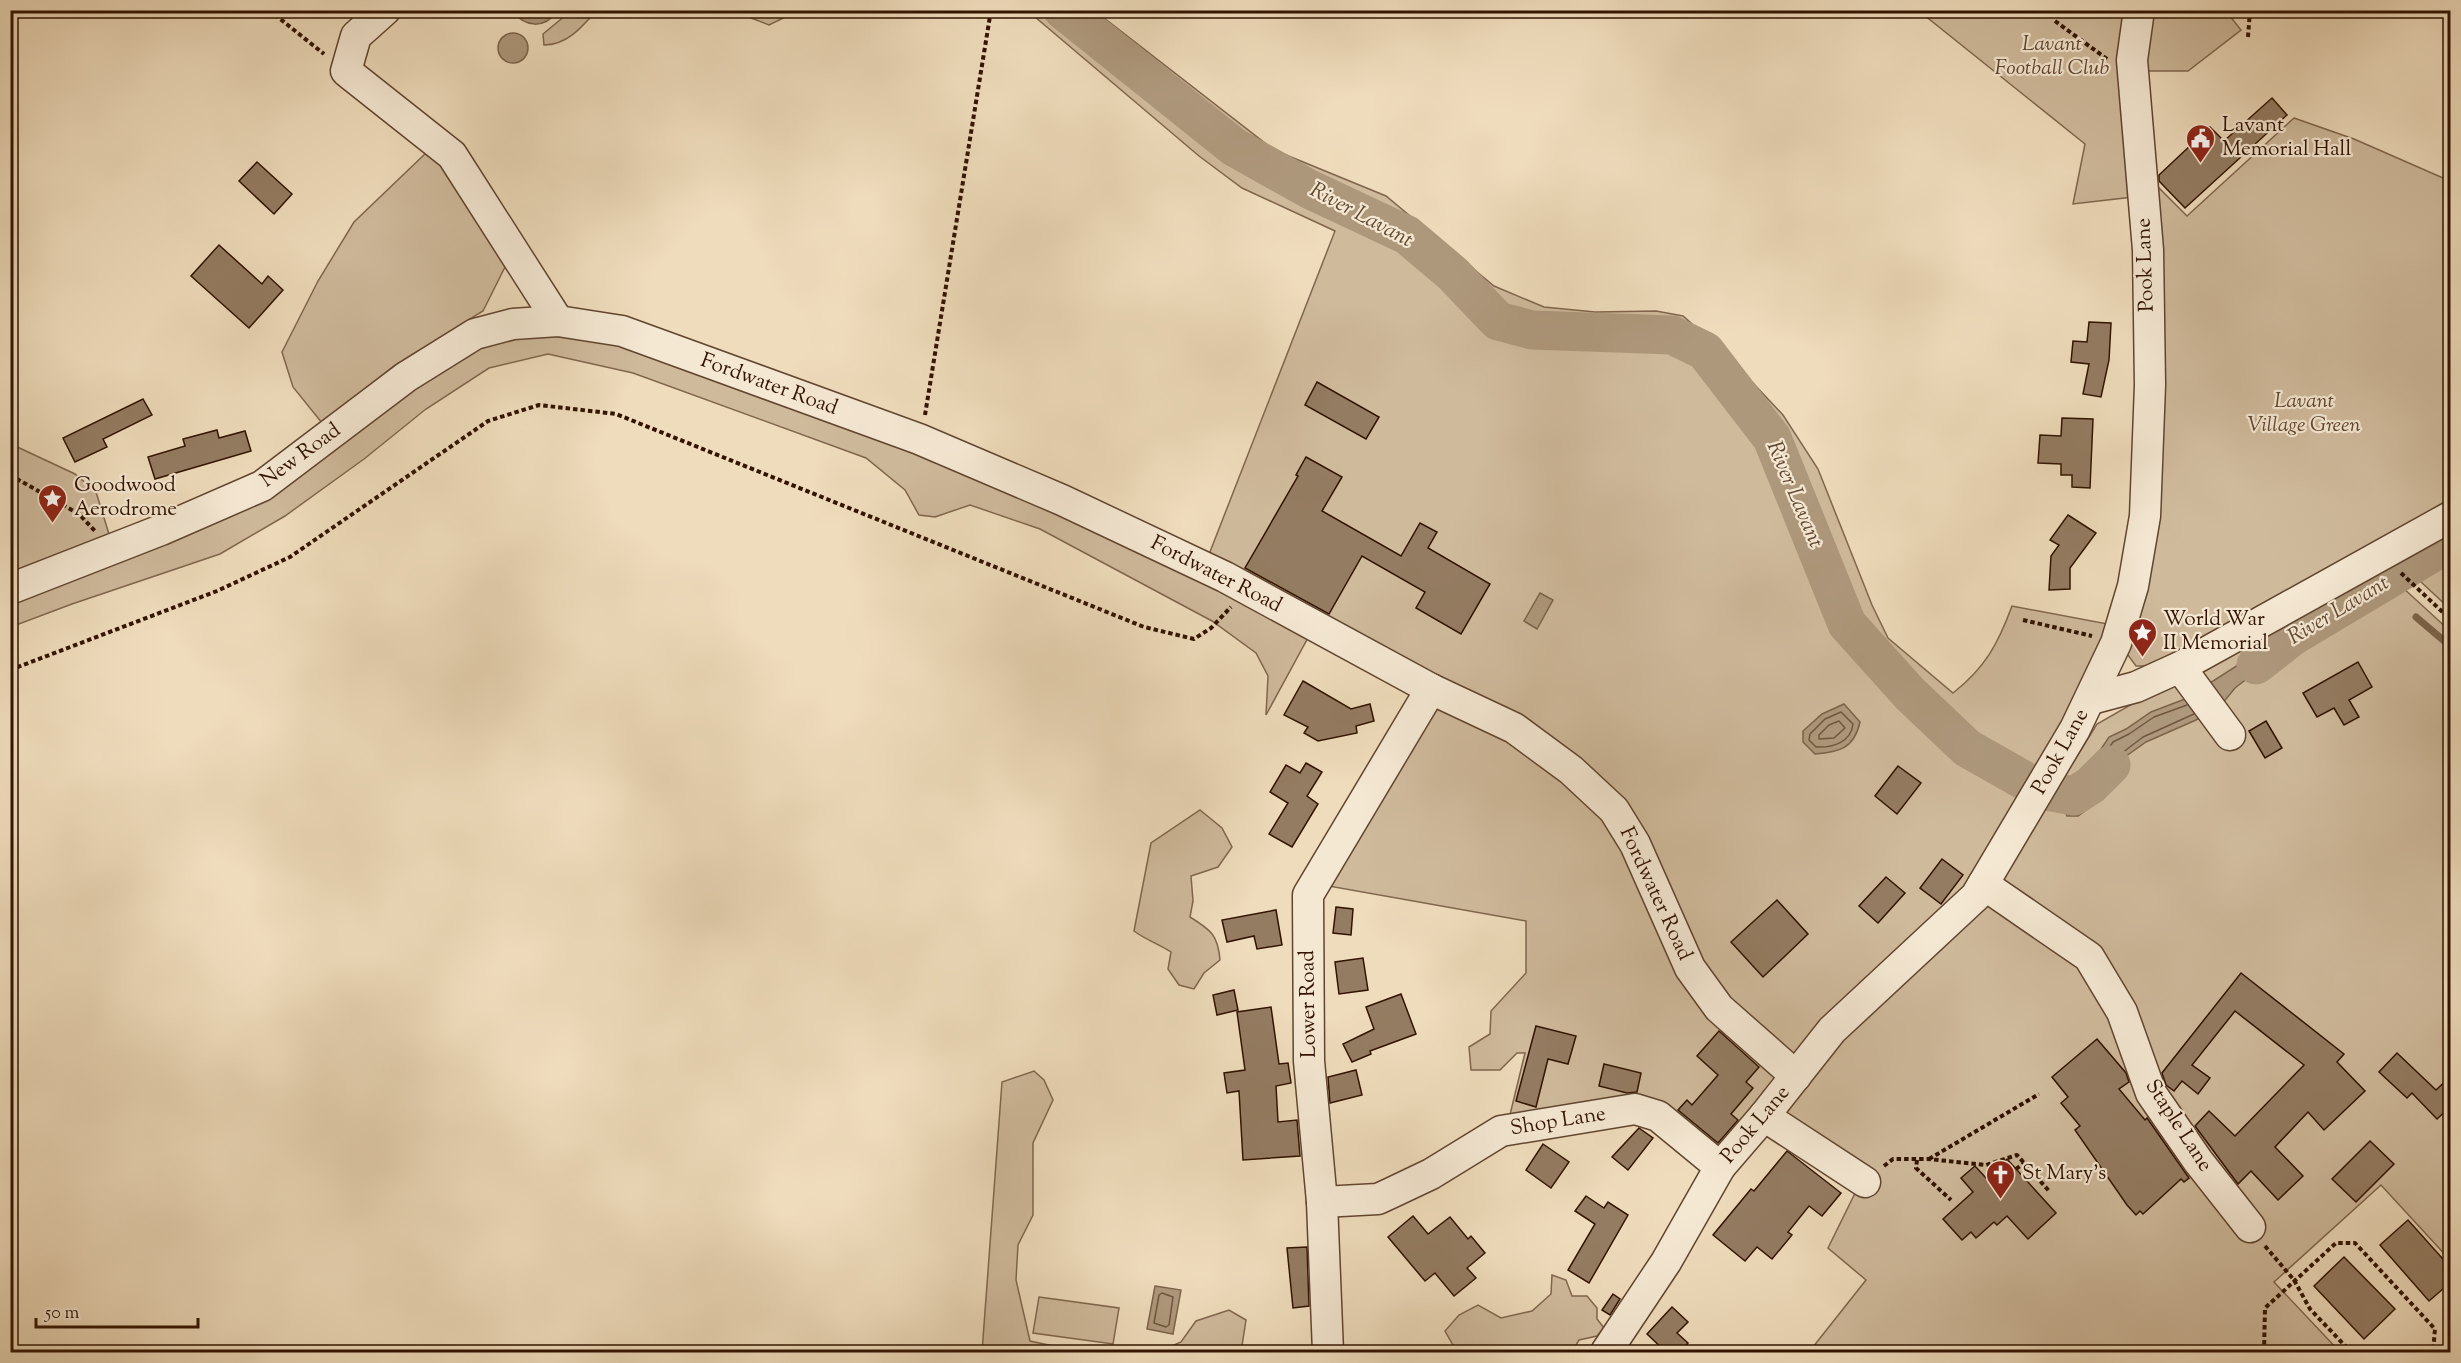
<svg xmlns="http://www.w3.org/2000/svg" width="2461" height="1363" viewBox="0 0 2461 1363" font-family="'Sorts Mill Goudy',serif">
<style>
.green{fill:#cfba9c;stroke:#80664e;stroke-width:1.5}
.water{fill:#ae987c;stroke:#7c634a;stroke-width:1.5}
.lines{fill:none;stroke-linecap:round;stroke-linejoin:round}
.shore{stroke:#70563e;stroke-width:1.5}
.stream{stroke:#7c634a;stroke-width:7}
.river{stroke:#ae987c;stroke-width:39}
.building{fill:#947c62;stroke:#311300;stroke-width:1.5}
.minor-casing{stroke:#60452f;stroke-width:33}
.path{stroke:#311300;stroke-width:4;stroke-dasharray:4.5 3;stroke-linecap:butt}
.minor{stroke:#f5e8d3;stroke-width:30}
.labels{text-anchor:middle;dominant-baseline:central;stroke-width:4.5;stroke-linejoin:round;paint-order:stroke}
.park-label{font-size:21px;font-style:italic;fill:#60452f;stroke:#f5e8d3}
.poi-label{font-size:21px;fill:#311300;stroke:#f5e8d3;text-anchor:start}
.street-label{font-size:21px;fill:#311300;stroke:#f5e8d3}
.water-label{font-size:22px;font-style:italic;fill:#634832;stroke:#f5e8d3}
</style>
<rect width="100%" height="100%" fill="#efdcbc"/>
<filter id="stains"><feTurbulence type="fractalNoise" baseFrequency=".00333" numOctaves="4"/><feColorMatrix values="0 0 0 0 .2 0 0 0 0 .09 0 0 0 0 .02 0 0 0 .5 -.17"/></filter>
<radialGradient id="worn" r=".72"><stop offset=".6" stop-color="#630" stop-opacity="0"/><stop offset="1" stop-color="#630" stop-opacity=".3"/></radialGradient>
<g class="green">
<path d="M571,11h25c-14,16 -29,34 -52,34l-1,-11z"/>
<path d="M733,11h65l-29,14z"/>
<path d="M1028,11h67l179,139 112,46 108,90 50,21 51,5 61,-1 27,5 40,35 60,64 35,54 54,136 16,33 65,55c32,-25 45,-49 59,-87l101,19 -142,268 -253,268 -58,-47 -153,13 18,-74h-8l-17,17h-29l-2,-23 21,-13 1,-23 35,-38v-52l-220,-39 111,-194 -209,-131 127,-326 -93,-43 -43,-32z"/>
<path d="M1919,11h213l1,186 -60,7 12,-60z"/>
<path d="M2145,11h81l15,19 -53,41h-50z"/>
<path d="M2294,118l60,21 96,42v324l-275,151 -31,10h-8l-11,-15 32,-465 30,30z"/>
<path d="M427,152l18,17 62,94 -24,48 -88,54 -73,58 -29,-36 -11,-35 36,-71 36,-59z"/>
<path d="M561,329l54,11 301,113 144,57 250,124 -44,81 2,-39 -12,-23 -44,-32 -172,-92 -70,-24 -35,12 -16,-2 -14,-25 -39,-32 -233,-85 -85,-19 -59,14 -63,41 -62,50 -79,57 -65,38 -148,50 -61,23v-27l259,-104 84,-60 59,-50 67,-44z"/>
<path d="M11,444l64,30 21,18 13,42 -98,38z"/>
<path d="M2450,523v86l-59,-55z"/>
<path d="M2377,564l73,67v629l-69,-75 -107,97 66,70h-531l57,-72 -38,-32 36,-73 -87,-62 253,-281 67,-108z"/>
<path d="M1200,810l22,18 10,19 -14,20 -27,9 2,25 -3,16c21,13 28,18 30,43l-16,13 -10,16 -15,-4 -11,-16 3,-17c-12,-8 -25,-12 -37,-21l17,-88z"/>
<path d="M1034,1071l10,9 9,20 -20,43v72l-15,30 -2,35 14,61 47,10h40l20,-4 26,3 18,-8 15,-21 33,-11 17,10 -5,32h-259l20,-270z"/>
<path d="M1552,1275l14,5 6,16h15l10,12v11l7,9 -7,8 -18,4 -7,12h-105l-13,-5 -9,-16 14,-16 19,-10 23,13 31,-7 19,-17z"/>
<path d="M1039,1297l80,11 -6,36 -80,-11z"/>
<path d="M2450,1299v53h-6l2,-37z"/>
</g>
<g class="water">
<path d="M512,11h46c-14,18 -32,17 -46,0z"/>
<circle cx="513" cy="48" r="15"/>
<path d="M1540,593l13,7 -16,29 -13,-8z"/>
<path d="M2288,633h11l-3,8 -61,47 -13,16 -26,16 -50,22 -21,15 -40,54 -7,5h-11l-4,-10 46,-69 17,-8 25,-17 34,-13z"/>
<path d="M1844,704l16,18c-6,27 -21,30 -45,32l-12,-12v-11l19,-17z"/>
<path d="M1155,1286l26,4 -8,44 -26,-5z"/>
</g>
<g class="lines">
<g class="shore">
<path d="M2187,705l-33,12 -25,17 -16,8 -42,63v3l4,2 7,-4 40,-53 21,-16 51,-23"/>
<path d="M1841,712l12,12c-2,18 -20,24 -37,23l-7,-7 1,-6 15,-15z"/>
<path d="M1839,721l6,7 -11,10 -15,1v-4l10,-10z"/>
<path d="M1162,1293l11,4 -4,28 -3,2 -12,-4 5,-28z"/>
</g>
<path class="stream" d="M2416,617l34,29"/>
<g class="river">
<path d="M1063,10l171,137 75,42 98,46 46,39 45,47 34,9 140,5 33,16 67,87 75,186 63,70 57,54 74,42 33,6 17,-11 20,-20"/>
<path d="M2256,665l37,-29 139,-83 18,-8"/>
</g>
</g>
<g class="building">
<path d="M2272,98l15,17 -102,93 -26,-27v-6l51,-48 14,14z"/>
<path d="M257,162l35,32 -18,20 -35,-33z"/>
<path d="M219,245l43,39 6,-8 15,14 -34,38 -58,-52z"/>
<path d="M2089,322l22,1 -2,37 -8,37 -18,-3 6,-30 -18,-2 2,-21 14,1z"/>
<path d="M1317,382l62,35 -13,22 -61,-34z"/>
<path d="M143,399l9,16 -49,24 4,8 -32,15 -12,-24z"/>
<path d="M2062,418l31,1 -3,69 -18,-1v-12h-11v-11l-23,-1 2,-28 21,1z"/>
<path d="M217,430l2,8 26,-7 6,20 -96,28 -7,-22 37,-11 -2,-7z"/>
<path d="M1306,457l36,20 -20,34 79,45 19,-33 17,9 -9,16 62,36 -29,50 -45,-26 9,-16 -63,-36 -33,58 -84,-46 53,-92 -2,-1z"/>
<path d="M2068,515l28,18 -26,35v21l-21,1 2,-34 8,-11 -9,-5z"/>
<path d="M2358,662l14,25 -23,13 10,17 -15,8 -10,-17 -17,9 -14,-24z"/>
<path d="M1303,681l48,28 19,-5 4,17 -18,5 1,7 -39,8 -14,-8 4,-6 -24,-12z"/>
<path d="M2266,721l16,27 -17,10 -16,-27z"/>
<path d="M1306,763l16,9 -15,24 11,8 -26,43 -23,-13 19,-31 -18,-11 16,-27 14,8z"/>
<path d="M1898,766l23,17 -24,31 -22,-18z"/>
<path d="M1942,859l21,16 -22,29 -21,-16z"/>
<path d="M1886,877l19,16 -27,30 -19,-17z"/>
<path d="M1777,900l31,34 -45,43 -32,-35z"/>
<path d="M1336,907l17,2 -2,26 -18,-2z"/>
<path d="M1276,910l6,35 -25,4 -3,-13 -27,6 -5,-22z"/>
<path d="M1363,958l5,32 -29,4 -4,-32z"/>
<path d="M2241,973l103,81 -7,8 28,29 -41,39 -16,-18 -33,35 28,29 -25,24 -27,-29 -13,13 -43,-58 14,-15 26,25 69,-71 -69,-54 -43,54 18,13 -12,16 -16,-13 -8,10 -8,-6 -4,-12z"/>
<path d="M1234,990l4,20 -21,5 -4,-20z"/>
<path d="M1401,994l15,40 -46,17 1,3 -19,8 -9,-18 31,-15 -8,-22z"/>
<path d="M1271,1007l8,57 9,-1 3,20 -15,3 2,36 19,-2 3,36 -57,4 -4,-69 -12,2 -3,-20 21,-3 -8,-58z"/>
<path d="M1536,1026l40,10 -8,28 -20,-5 -12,48 -20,-6z"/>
<path d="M1719,1031l40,36 -13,15 7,6 -22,26 7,6 -20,23 -40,-33 9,-10 5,5 26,-30 -21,-19z"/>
<path d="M2097,1039l29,34 3,9 -10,7 26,31 2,-2 42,60 -5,4 -3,-3 -38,35 -3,-3 -4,4 -9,-10 -52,-75 5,-4 -19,-23 7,-6 -16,-20z"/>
<path d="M2397,1053l39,37 15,-14v30l-14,13 -25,-26 -5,5 -28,-26z"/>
<path d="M1604,1064l37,9 -4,19 -10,1 -28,-7z"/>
<path d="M1356,1070l6,25 -32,8 -2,-26z"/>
<path d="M1639,1128l14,10 -25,32 -16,-13z"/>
<path d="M2370,1141l24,23 -38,38 -24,-23z"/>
<path d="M1543,1144l26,18 -18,26 -25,-18z"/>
<path d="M1787,1151l54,42 -19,23 -13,-10 -21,26 4,3 -20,24 -15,-12 -12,14 -32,-26 38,-46 3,2z"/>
<path d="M2007,1159l49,54 -28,26 -21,-23 -10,9 -3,-3 -18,16 -5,-6 -9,8 -19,-21 30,-27 -12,-14 14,-12 11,12z"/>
<path d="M1586,1196l18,12 4,-6 20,13 -39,68 -21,-13 27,-46 -20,-13z"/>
<path d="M1413,1216l15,18 22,-17 18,22 3,-3 14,17 -18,15 9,10 -22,18 -19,-23 -10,8 -37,-44z"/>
<path d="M2408,1220l43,48v14l-22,19 -49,-56z"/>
<path d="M1307,1247l2,59 -16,2 -6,-60z"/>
<path d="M2344,1257l51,52 -31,30 -50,-53z"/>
<path d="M1613,1294l7,5 -10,16 -8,-5z"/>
<path d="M1672,1307l16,15 -11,11 11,10 -9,10h-12l-20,-19z"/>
</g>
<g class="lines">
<defs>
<g id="minor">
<path d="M385,10l-29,26 -10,35 106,84 106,166"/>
<path d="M10,589l151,-59 101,-44 144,-109 69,-43 38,-10 45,-3 64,10 297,108 143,61 163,77 206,112 83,39 57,42 43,40 21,34 55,124 29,40 77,68"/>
<path d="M2180,667l50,68"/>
<path d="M2091,699l45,-12 44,-20 270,-150"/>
<path d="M1983,884l106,73 33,55 29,81 47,68 52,66"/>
<path d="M1764,1116l101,66"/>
<path d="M1322,1202l56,-3 13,-6 40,-19 70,-43 134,-22 23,7 62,51"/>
<path d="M1328,1352l-6,-150 -13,-141 -1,-166 123,-206"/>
<path d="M1606,1352l60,-90 54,-95 44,-51 68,-86 144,-134 99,-167 41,-86 17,-57 12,-70 5,-131 -2,-135 -16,-190 7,-50"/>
</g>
</defs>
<use href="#minor" class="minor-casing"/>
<g class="path">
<path d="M269,10l55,44"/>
<path d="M2439,10l11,6"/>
<path d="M2055,21l52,38"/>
<path d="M2248,37l2,-27"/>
<path d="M925,415l66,-405"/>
<path d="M10,475l69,39 16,17"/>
<path d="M2401,573l49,46"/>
<path d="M2023,620l69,16"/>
<path d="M10,670l207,-79 73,-34 198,-136 51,-16 77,9 528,213 50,12 17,-11 20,-21"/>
<path d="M1929,1159l110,-65"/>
<path d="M1917,1160l-1,8 35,32"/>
<path d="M1884,1166l9,-7h35l58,6 31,-10 32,36"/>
<path d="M2016,1169l8,-6"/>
<path d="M2265,1246l29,34 16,29 41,43"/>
<path d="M2264,1352l1,-44 71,-65h19l80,86 -2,23"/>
</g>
<use href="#minor" class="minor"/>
</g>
<defs>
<symbol id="civic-pin" viewBox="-11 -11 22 30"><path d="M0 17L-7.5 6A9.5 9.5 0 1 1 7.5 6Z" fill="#8f2418" stroke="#f5e8d3"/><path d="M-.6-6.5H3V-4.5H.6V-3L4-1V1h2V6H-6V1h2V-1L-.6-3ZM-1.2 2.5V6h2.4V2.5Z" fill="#fff"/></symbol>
<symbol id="sight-pin" viewBox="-11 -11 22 30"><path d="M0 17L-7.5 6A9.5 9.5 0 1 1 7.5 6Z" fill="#8f2418" stroke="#f5e8d3"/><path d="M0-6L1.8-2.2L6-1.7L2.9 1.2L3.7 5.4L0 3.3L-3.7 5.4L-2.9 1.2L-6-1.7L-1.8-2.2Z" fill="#fff"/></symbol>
<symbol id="church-pin" viewBox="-11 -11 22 30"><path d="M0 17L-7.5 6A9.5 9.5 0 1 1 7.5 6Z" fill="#8f2418" stroke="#f5e8d3"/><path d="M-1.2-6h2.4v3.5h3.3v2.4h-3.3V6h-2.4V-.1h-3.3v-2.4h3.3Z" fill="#fff"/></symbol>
</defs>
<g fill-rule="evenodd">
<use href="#civic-pin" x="2184" y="122" width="33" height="45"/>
<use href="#sight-pin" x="36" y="482" width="33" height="45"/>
<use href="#sight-pin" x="2126" y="616" width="33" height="45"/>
<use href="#church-pin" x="1984" y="1158" width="33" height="45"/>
</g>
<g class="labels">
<g class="park-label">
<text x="2052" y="45">Lavant<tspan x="2052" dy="24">Football Club</tspan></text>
<text x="2304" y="402">Lavant<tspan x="2304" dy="24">Village Green</tspan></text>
</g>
<g class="poi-label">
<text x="2222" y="126">Lavant<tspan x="2222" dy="24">Memorial Hall</tspan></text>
<text x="74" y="486">Goodwood<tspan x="74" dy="24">Aerodrome</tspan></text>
<text x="2163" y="620">World War<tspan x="2163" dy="24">II Memorial</tspan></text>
<text x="2022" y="1174">St Mary's</text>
</g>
<g class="street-label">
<text transform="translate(2146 265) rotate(-92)">Pook Lane</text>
<text transform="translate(769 385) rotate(20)">Fordwater Road</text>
<text transform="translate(301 456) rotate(-36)">New Road</text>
<text transform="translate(1216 575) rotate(27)">Fordwater Road</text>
<text transform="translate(2061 752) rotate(-61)">Pook Lane</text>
<text transform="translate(1655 894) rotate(65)">Fordwater Road</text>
<text transform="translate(1309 1004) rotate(-91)">Lower Road</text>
<text transform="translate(1558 1122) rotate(-9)">Shop Lane</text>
<text transform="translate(1756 1125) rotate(-50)">Pook Lane</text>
<text transform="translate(2178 1126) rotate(57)">Staple Lane</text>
</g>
<g class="water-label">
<text transform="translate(1361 216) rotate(28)">River Lavant</text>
<text transform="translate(1794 495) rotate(67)">River Lavant</text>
<text transform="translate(2339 611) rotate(-31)">River Lavant</text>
</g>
</g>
<rect width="2461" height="1363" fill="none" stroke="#efdcbc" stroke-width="36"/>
<rect x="12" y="12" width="2437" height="1339" fill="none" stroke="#311300" stroke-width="3"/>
<rect x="18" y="18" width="2425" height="1327" fill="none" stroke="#311300" stroke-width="1.5"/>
<path d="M36 1318v9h162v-9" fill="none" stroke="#311300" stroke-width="3"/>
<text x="45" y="1318" font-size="18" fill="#311300" stroke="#f5e8d3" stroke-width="4.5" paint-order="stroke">50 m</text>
<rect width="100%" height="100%" filter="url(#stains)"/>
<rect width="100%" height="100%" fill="url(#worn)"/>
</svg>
